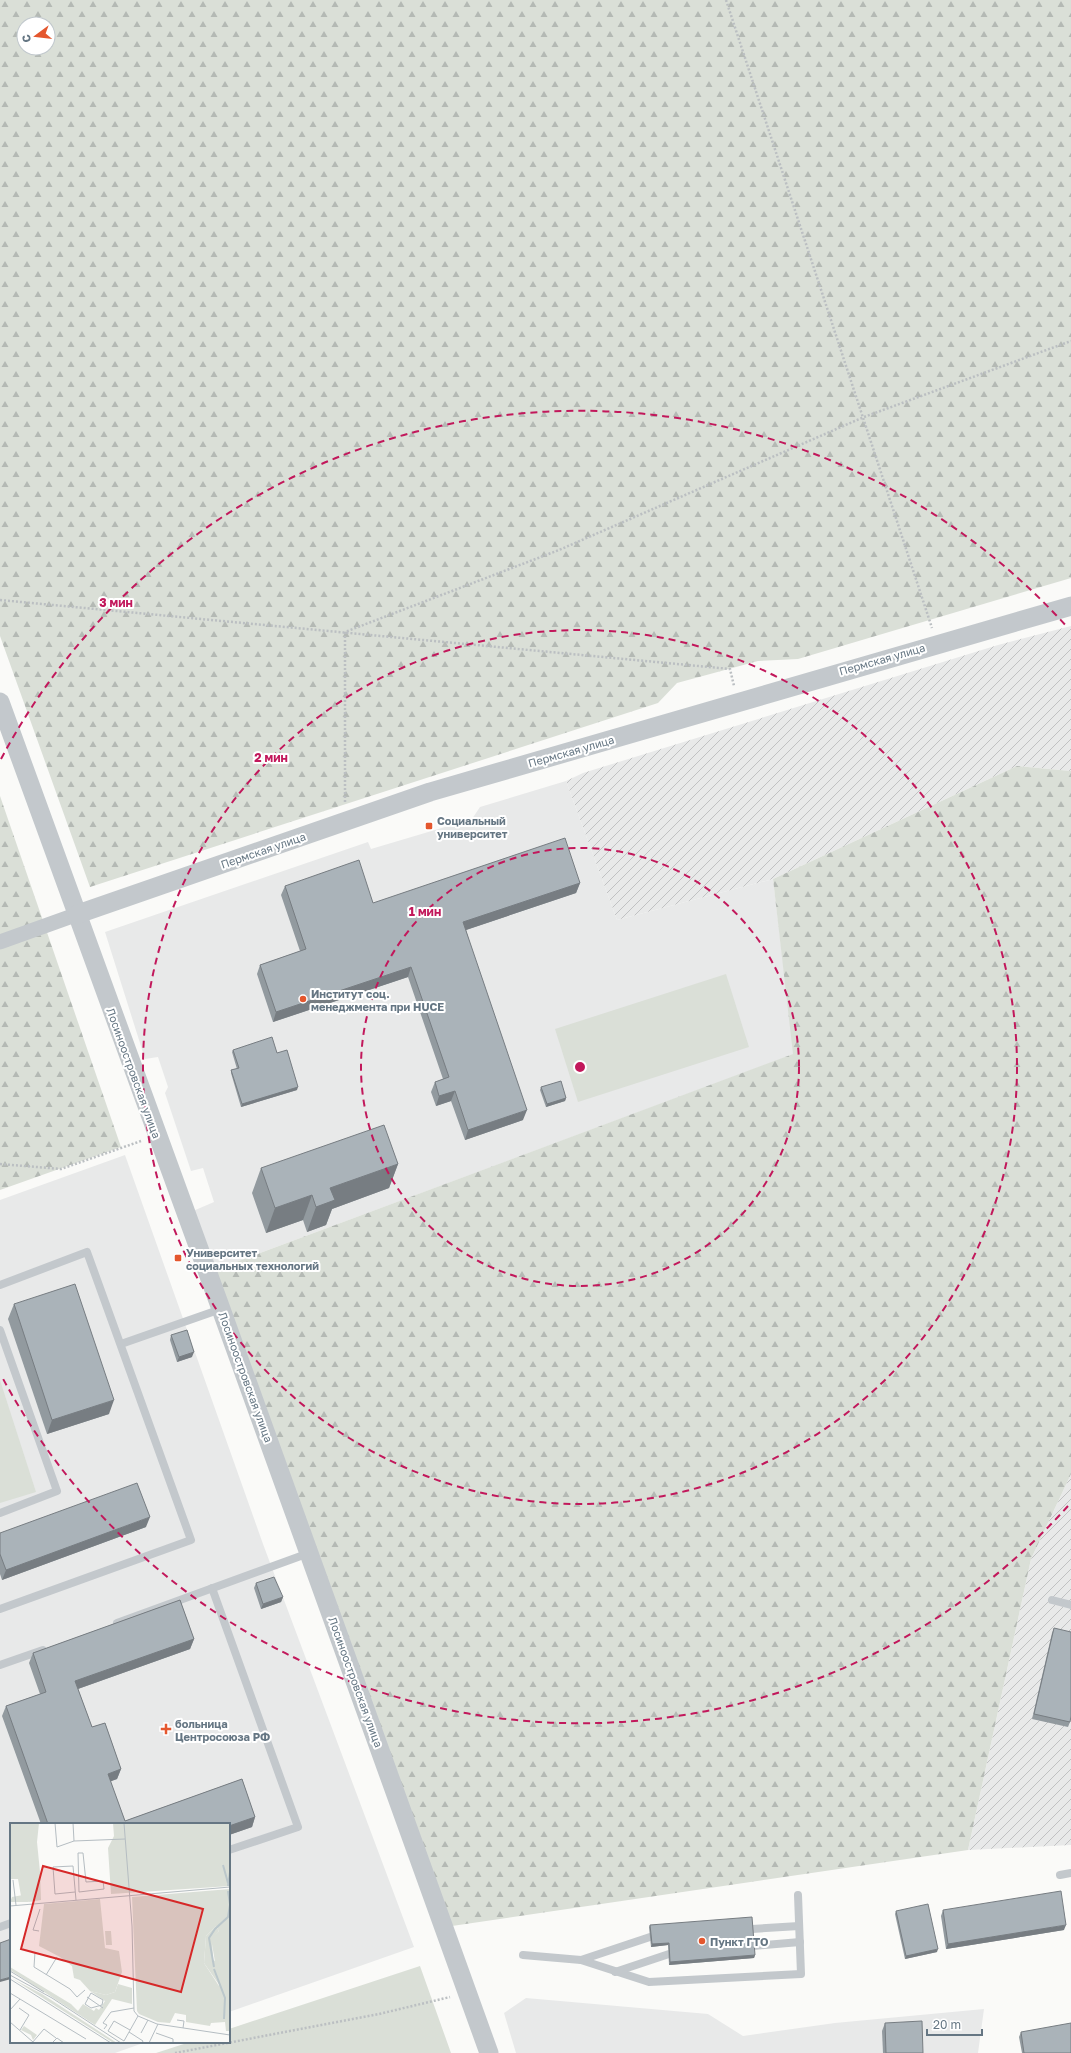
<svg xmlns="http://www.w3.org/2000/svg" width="1071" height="2053" viewBox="0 0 1071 2053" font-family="'Golos Text',sans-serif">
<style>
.built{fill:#e8e9e9}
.industrial{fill:url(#industrial-furrows)}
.green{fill:#dadfd7}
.forest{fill:url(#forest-firs);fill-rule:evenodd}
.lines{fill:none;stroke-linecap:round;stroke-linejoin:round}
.path{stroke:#bbbfc2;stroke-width:2.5;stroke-dasharray:2 2;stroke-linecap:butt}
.service{stroke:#c3c8cc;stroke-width:8}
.minor{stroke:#c3c8cc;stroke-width:15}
.tertiary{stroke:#c3c8cc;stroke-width:19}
.wall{fill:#929a9f}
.shaded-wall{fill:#777d82}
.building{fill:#aab3b9;stroke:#777d82}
.ring{fill:none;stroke:#c2185b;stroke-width:2;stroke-dasharray:7 5}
.poi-dot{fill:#e4572e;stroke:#fff;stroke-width:1.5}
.labels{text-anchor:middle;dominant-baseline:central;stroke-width:4;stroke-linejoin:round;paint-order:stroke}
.street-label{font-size:11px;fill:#657683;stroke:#fff}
.poi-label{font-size:11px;font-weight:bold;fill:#657683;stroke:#fff;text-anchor:start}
.inset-river{fill:none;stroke:#bbc7cb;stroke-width:2}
.inset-road{fill:none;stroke:#b5bdc2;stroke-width:1}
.view{fill:#d62828;fill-opacity:0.15;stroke:#d62828;stroke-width:2}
.inset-edge{fill:none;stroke:#657683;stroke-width:2}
.centre{fill:#c2185b;stroke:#fff;stroke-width:2}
.ring-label{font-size:12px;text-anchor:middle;font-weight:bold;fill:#c2185b;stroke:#fff;stroke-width:4;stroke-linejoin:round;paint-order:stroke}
</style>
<defs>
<pattern id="industrial-furrows" width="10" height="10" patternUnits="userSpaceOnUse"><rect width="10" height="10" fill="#e8e9e9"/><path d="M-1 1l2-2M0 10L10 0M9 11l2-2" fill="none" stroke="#c0c1c2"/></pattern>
<pattern id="forest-firs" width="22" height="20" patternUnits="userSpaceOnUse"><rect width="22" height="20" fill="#dadfd7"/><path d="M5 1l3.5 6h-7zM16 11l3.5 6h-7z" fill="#b4b9b4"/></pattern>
</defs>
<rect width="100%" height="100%" fill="#fafaf8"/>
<g class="built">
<path d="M566,781l51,139 156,-41 21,175 -582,217 -19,-60 21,-9 -11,-34 -12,3 -26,-78 3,-6 -10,-30 -13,2 -40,-127 263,-90 3,7 101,-30 8,-12z"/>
<path d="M125,1155l138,389 151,403 -185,65v-188h-218v218h135l-31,11h-115v-853z"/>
<path d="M526,1998l182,16 35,22 92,-13 149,-14 -6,44h-462l-12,-40z"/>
</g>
<g class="industrial">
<path d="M1071,626v145l-54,-5 -244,113 -156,41 -51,-139 17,-8 415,-128z"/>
<path d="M1071,1474v371l-103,5 63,-291z"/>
</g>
<g class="green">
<path d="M726,974l23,73 -171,55 -23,-73z"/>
<path d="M0,1380l36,112 -36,11z"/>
<path d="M420,1966l31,87h-295l34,-11h39v-13z"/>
</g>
<g class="forest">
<path d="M0,0h1071v578l-273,81 -40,2 -81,22 -19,20 -568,184 -90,-251zM24,24h24v24h-24z"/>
<path d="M1017,766l54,5v703l-40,85 -63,291 -516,76 -240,-655 581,-217 -20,-175z"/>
<path d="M0,796l121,351 -121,43z"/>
</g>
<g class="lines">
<g class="path">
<path d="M726,0l206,628"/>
<path d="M0,600l730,69 4,17"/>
<path d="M345,802v-170l214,-82 305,-133 207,-76"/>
<path d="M0,1164l61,5 80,-28"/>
<path d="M175,2053l204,-39 71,-17"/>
</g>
<g class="service">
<path d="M0,1285l87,-33 104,288 -191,69"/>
<path d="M0,1330l57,161 -57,22"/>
<path d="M121,1344l100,-35"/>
<path d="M212,1588l86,239 -69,23"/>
<path d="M1052,1600l19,5"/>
<path d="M117,1623l192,-70"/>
<path d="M0,1665l43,-15"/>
<path d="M1060,1875l11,-2"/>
<path d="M0,1927l11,-4"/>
<path d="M752,1929l47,-3"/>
<path d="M753,1946l47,-4"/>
<path d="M523,1955l58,5 68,22 152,-8 -3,-79"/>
<path d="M581,1960l69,-23"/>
<path d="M615,1972l54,-18"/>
</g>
<path class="minor" d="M0,942l78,-28"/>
<g class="tertiary">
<path d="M0,702l221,607 268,744"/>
<path d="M78,914l352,-122 641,-186"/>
</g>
</g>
<g class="wall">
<path d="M580,883l-4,10 -110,37 57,190 -58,20 -14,-39 -15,5 -5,-14 4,-10 8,-3 -35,-102 -135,45 -16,-48 3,-9 40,-14 -19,-56 4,-9 88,17z"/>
<path d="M233,1050l44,3 20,37 -56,17 -10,-34v-3l6,-1 -5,-17z"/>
<path d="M541,1087l25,11 -1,3 -19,6 -6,-17z"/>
<path d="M398,1164l-9,24 -57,21 -6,16 -19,7 -4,-12 -37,13 -14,-40 9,-25z"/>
<path d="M14,1304l95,110 -62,20 -39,-115z"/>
<path d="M171,1335l21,22 -15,5 -7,-22z"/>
<path d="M146,1527l-144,53 -2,-6v-41z"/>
<path d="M256,1583l27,14 -2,5 -20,7 -7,-21z"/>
<path d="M180,1600l14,39 -4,10 -112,40 14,38 13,-4 16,46 -4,10 -7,2 15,40 117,-42 13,38 -3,10 -23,8v-11h-188l-39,-108 4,-10 34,-12 -11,-31 4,-10z"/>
<path d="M1054,1628l16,94 -2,5 -36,-8 20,-86z"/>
<path d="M943,1910l121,20 -118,19 -5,-33z"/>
<path d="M896,1911l41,41 -32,7 -10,-45z"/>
<path d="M650,1925l105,30 -1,3 -85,7 -1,-20 -17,2 -2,-20z"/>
<path d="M885,2023l38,30h-40l-1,-22z"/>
<path d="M1021,2032l50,21h-49l-3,-16z"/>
</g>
<g class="shaded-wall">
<path d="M580,883l-4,10 -116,39 3,-10z"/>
<path d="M411,967l-3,10 -135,45 3,-10z"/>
<path d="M298,1087l-1,3 -56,17 1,-3z"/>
<path d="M455,1091l-4,10 -15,5 3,-10z"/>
<path d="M566,1098l-1,3 -19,6 1,-3z"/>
<path d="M527,1110l-4,10 -58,20 3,-10z"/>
<path d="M398,1164l-9,24 -57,21 -6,16 -19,7 9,-25 14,-19z"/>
<path d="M312,1195l-9,25 -37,13 9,-25z"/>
<path d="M194,1352l-2,5 -15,5 2,-5z"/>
<path d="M114,1400l-5,14 -62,20 5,-14z"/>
<path d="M150,1517l-4,10 -144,53 4,-10z"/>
<path d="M283,1597l-2,5 -20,7 2,-5z"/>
<path d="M194,1639l-4,10 -118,42 3,-10z"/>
<path d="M121,1769l-4,10 -13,5 4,-10z"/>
<path d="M255,1817l-3,10 -23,8v-9z"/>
<path d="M1066,1925l-2,5 -118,19 2,-5z"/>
<path d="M669,1943l-1,2 -17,2 1,-3z"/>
<path d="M938,1949l-1,3 -32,7 1,-3z"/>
<path d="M755,1955l-1,3 -85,7 1,-3z"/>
<path d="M11,1977v2l-11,3v-2z"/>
</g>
<g class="building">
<path d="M565,838l15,45 -117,39 64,188 -59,20 -13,-39 -16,5 -4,-14 14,-5 -38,-110 -135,45 -16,-47 46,-16 -21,-63 74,-26 14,43z"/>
<path d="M272,1037l5,16 10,-3 11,37 -56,17 -11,-34 8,-2 -6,-18z"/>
<path d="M561,1081l5,17 -19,6 -6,-17z"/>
<path d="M384,1125l14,39 -68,24 5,12 -19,7 -4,-12 -37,13 -14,-40z"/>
<path d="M75,1284l39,116 -62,20 -38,-116z"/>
<path d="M187,1330l7,22 -15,5 -8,-22z"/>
<path d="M137,1483l13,34 -144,53 -6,-16v-21z"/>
<path d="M274,1577l9,20 -20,7 -7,-21z"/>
<path d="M180,1600l14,39 -119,42 17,46 13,-4 16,46 -13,5 17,47 117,-42 13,38 -26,9v-2h-181l-42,-118 40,-14 -13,-39z"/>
<path d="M1054,1628l17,4v84l-1,6 -36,-8z"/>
<path d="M1061,1891l5,34 -118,19 -5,-34z"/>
<path d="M928,1904l10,45 -32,7 -10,-45z"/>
<path d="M752,1917l3,38 -85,7 -1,-19 -17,1 -2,-19z"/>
<path d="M11,1939v38l-11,3v-37z"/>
<path d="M922,2021l1,32h-37l-1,-30z"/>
<path d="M1071,2023v30h-47l-3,-21z"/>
</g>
<g class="ring">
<circle cx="580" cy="1067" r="219"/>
<circle cx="580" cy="1067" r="437"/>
<path d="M1068 1506A656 656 0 0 1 1 1375M1 759A656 656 0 0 1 1068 628"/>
</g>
<g class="poi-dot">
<rect x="425" y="822" width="8" height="8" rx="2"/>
<circle cx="303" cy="999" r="4"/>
<rect x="174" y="1254" width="8" height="8" rx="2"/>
<path d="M164 1723h4v4h4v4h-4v4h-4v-4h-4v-4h4z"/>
<circle cx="702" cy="1941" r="4"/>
</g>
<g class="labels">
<g class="street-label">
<text transform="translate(882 659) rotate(-16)">Пермская улица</text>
<text transform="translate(571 751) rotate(-16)">Пермская улица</text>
<text transform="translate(263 850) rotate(-19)">Пермская улица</text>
<text transform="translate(134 1073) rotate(70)">Лосиноостровская улица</text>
<text transform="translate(246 1377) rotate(70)">Лосиноостровская улица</text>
<text transform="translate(356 1682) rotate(70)">Лосиноостровская улица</text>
</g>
<g class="poi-label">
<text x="437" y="820">Социальный<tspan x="437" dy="13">университет</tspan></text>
<text x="311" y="993">Институт соц.<tspan x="311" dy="13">менеджмента при HUCE</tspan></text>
<text x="186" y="1252">Университет<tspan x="186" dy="13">социальных технологий</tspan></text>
<text x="175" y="1723">больница<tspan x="175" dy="13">Центросоюза РФ</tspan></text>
<text x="710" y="1941">Пункт ГТО</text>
</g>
</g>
<g transform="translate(10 1823)">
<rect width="220" height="220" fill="#fafaf8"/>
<path d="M0,49h30l1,28 -12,2 -8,-6 -3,-17h-8zM206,103l3,5 -7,7 1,22 4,2 3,24 -16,-23 2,-27zM95,108h6l1,14h-6zM0,144l61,37 7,7 5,-7 11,7 2,-3 3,2 6,-9 -15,-10 16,4 9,-3 3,-8 14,4v16l-20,-5 -17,26 -85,-55zM3,156l29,15 75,49 -5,-1z" fill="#dadfd7"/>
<path d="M0,0h29l-2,19 3,30h-30zM103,0h117v63l-119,8 -3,-46 6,-12zM220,66v142h-4l-1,-9 -14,1 -1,3 -24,-4v-7l-11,-2 -5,10 -12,-1 -19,-8 -2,-3 -5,-114zM206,103l3,5 -8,7 8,48 -15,-23 2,-27zM13,72l6,7h-19l2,-5zM90,76l5,49 14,3 3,21 -7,20 -9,3 -16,-4 -10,-11 -6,-2 -2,-12 -12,-9 -21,-11 5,-42zM14,203l13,9 -4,5 -2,-5 -10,-5z" fill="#dadfd7" fill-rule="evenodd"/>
<path class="inset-river" d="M213,42l5,18M218,63l2,-14M218,68l2,13M204,144l-5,-29 6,-9 13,-12 2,-12M204,146l11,29 -1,21"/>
<path class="inset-road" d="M45,0l2,24 17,-6 51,-2M63,0l1,18M114,0l8,103 2,85 4,5 19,8 73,11M68,30h5l3,29 17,-1 1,8 -25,3zM3,57l3,25M65,69l-20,2 -2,-27 20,-1 3,34M0,83l220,-19M29,108l-6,-1 7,-21M25,129l-1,15 36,22 7,8 8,-7M0,148l34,21M0,152l42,23 69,45M36,152l11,-18M0,156l101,64M0,170l76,46M81,170l12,7 -1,5 -11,3 -6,-4zM77,174l16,11M9,185l10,7 -9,15M0,187l10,-11M167,197l7,1 -1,7M0,199l23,20M94,206l3,-4 -4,-2 8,-11 23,-4M120,207l-16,-9 -6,10 16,10 14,-25M119,209l14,9 -1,2M131,210l7,-13M146,210l17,6v4M22,220l12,-14 12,9M42,220l5,-5 7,5M139,220l9,-19"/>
<path class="view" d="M33,43l160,43 -22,83 -160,-43z"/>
<rect width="220" height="220" class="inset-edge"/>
</g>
<circle cx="580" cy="1067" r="6" class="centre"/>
<g class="ring-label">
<text x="116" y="607">3 мин</text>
<text x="271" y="762">2 мин</text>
<text x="425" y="916">1 мин</text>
</g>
<g transform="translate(36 36) rotate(255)"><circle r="19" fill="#ffffff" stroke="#c1c8cd"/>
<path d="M0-3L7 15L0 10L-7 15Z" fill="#e4572e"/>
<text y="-6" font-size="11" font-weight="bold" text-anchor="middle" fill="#657683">С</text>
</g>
<path d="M927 2029v6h55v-6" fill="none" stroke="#657683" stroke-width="2"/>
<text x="933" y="2029" font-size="12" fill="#657683" stroke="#ffffff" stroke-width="3" paint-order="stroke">20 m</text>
</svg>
